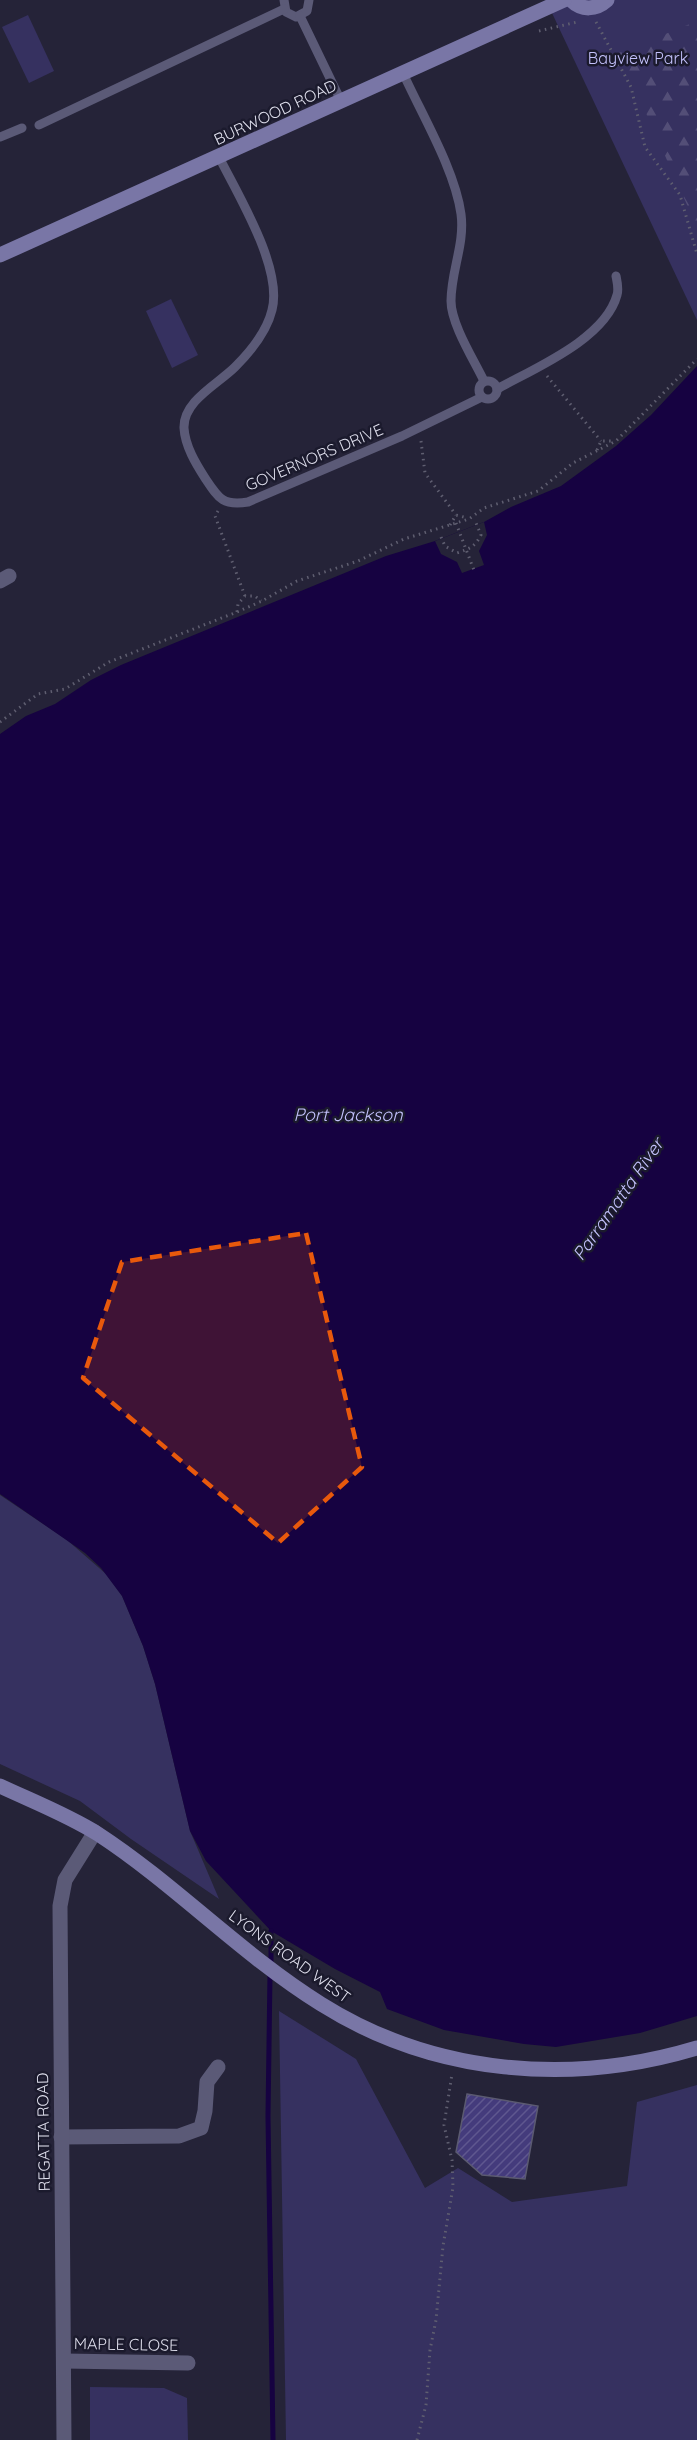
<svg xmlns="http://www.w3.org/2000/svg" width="697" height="2440" viewBox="0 0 697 2440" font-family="Quicksand,sans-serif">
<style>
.green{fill:#363160}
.forest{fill:url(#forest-firs)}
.water{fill:#160241}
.pier{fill:#252338}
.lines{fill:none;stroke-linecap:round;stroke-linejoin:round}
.stream{stroke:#160241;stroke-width:5}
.building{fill:url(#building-hatch);stroke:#5b5a71;stroke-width:1.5}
.path{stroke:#5f5e70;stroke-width:3;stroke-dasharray:1.5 4.5;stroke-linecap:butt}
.lane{stroke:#5b5a77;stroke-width:9}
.street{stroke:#5b5a77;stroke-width:15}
.secondary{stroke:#7976a6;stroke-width:15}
.marked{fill:#e8590c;fill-opacity:0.2;stroke:#e8590c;stroke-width:4.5;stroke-dasharray:12 8;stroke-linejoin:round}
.labels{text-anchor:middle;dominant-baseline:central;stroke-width:5;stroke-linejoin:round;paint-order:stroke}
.park-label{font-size:16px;fill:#c4c2fc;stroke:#1b1a2d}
.street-label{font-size:16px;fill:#dfdfed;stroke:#1b1a2d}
.water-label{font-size:18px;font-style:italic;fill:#c4c2fd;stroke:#1b1a2d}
</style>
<defs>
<pattern id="forest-firs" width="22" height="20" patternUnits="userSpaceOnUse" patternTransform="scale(1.5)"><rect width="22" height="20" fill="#363160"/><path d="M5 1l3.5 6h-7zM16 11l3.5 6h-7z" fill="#534e77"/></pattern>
<pattern id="building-hatch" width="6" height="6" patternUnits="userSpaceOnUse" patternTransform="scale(1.5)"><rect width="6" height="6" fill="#443b7c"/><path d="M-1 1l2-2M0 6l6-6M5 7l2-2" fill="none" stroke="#5f578f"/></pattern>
</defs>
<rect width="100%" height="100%" fill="#252338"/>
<g class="green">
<path d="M546,0h151v320l-138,-292z"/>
<path d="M28,15l26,56 -25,12 -27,-56z"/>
<path d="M171,299l27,56 -26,13 -26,-57z"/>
<path d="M0,1495l67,45 39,34 16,22 21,50 12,38 35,147 29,68 -88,-60 -51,-38 -80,-37z"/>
<path d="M279,2011l77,48 69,129 33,-20 54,34 115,-16 10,-84 60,-17v355h-411z"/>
<path d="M90,2387l74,1 23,10 1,42h-98z"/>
</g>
<path class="forest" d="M697,21v206l-78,-174z"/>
<path class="water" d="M697,366v1650l-57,17 -84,14 -32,-3 -80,-14 -57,-21 -7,-17 -45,-23 -64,-38 -65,-70 -16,-30 -35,-147 -12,-38 -21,-50 -21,-28 -16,-15 -85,-59v-760l26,-18 29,-12 36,-24 30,-15 265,-109 49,-15 49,-19 27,-15 50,-21 55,-40 35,-31z"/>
<path class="pier" d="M484,522l3,13 -8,16 5,14 -22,8 -5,-11 -16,-8 -6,-13z"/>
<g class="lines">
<g class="stream">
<path d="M271,1964v-33"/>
<path d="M270,1974l-2,142 5,324"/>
</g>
</g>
<path class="building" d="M467,2094l71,12 -13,73 -43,-4 -26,-23z"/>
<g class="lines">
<g class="path">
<path d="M596,22l35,65 14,60 35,48 17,59"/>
<path d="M539,31l38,-9"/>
<path d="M547,376l54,65"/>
<path d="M421,441l4,32 31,42"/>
<path d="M597,450l4,-9h13"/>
<path d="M218,511l-3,5 30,80"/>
<path d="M456,523l19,50"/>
<path d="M450,525l6,-10 11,3"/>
<path d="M441,537l4,9 12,7c12,-4 18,-6 24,-18l-5,-12"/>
<path d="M237,612l1,-8 7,-8h10l6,5"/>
<path d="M0,722l38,-28 27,-5 44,-27 128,-50 25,-11 35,-20 61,-20 46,-22 65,-20 15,-11 54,-17 35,-28 43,-22 81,-82"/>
<path d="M417,2440l9,-35 4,-55 6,-30 7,-74 10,-59 -1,-27 -8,-35 8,-51"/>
</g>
<g class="lane">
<path d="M284,0l2,12 10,5 11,-6 2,-11"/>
<path d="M300,16l41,85"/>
<path d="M403,73c19,42 52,97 58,141 4,30 -10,57 -10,87 0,23 23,59 33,80"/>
<path d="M39,125l245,-116"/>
<path d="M0,137l22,-9"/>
<path d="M219,157c19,38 64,111 53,153 -5,21 -22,42 -37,57 -17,17 -52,34 -51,61 1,18 12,36 21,50 14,21 18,28 43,24l154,-66 80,-39"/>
<circle cx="488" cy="390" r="9"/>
<path d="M497,389c38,-21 108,-50 120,-94 2,-6 0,-14 -1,-19"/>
</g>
<g class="street">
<path d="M0,581l9,-5"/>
<path d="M61,2137l118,-1 22,-8 4,-17 2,-29 11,-15"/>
<path d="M64,2361l124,2"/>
<path d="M64,2440l-4,-534 5,-26 30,-48"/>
</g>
<g class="secondary">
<path d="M571,0c11,11 25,10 36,0"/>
<path d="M0,255l564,-255"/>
<path d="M0,1786c32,15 68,29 98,48 78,51 144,121 223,170 113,71 250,82 376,44"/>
</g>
</g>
<path class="marked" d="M306,1233l56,234 -84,76 -195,-165 39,-116z"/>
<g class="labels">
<g class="park-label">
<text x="638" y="58">Bayview Park</text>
</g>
<g class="street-label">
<text transform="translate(275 112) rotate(-25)">BURWOOD ROAD</text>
<text transform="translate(314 457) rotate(-23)">GOVERNORS DRIVE</text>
<text transform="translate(290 1956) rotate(36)">LYONS ROAD WEST</text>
<text transform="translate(43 2132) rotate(-91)">REGATTA ROAD</text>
<text transform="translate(126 2344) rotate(1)">MAPLE CLOSE</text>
</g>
<g class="water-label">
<text x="348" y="1114">Port Jackson</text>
<text transform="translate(618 1199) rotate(-55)">Parramatta River</text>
</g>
</g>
</svg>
